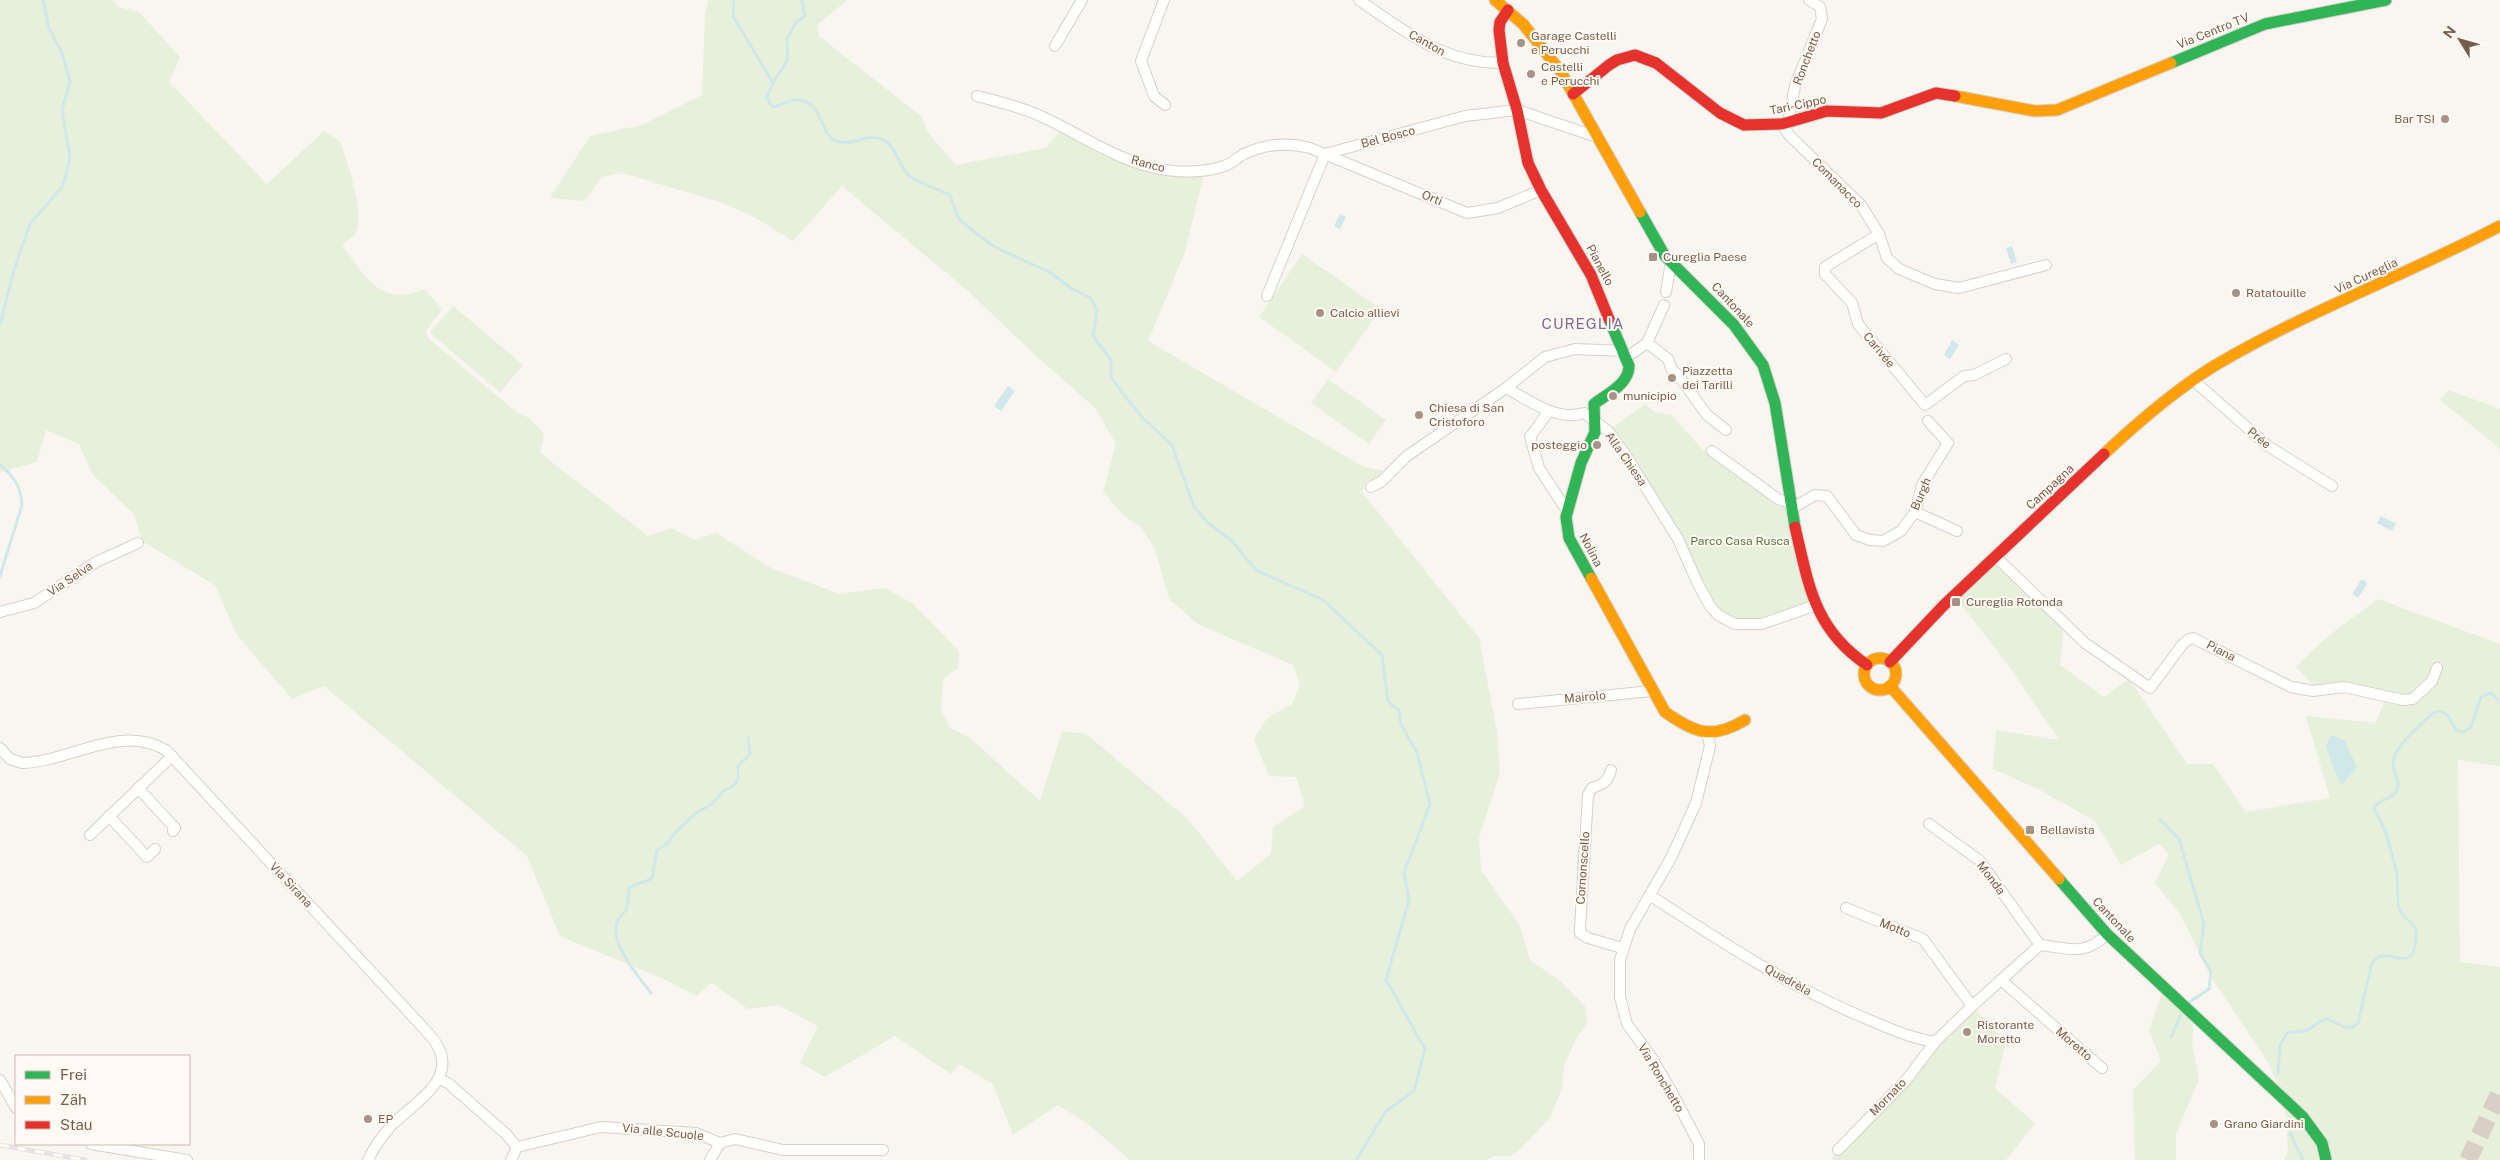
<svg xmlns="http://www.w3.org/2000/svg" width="2500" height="1160" viewBox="0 0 2500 1160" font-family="'Public Sans',sans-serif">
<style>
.green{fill:#e7f0db}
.water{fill:#d0e8ea}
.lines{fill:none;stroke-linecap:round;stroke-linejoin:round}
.stream{stroke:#d0e8ea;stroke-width:3}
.highway-tunnel{stroke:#d9cfc7;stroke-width:18;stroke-dasharray:18 9;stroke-linecap:butt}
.street-casing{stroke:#d7d1cb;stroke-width:12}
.fast-casing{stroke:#d9d2cb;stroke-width:13}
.slow-casing{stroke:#d9d2cb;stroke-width:13}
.jam-casing{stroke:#d9d2cb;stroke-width:13}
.street{stroke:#fefefd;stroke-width:10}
.fast{stroke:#30b455;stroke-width:11}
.slow{stroke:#ff9f0a;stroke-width:11}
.jam{stroke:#e5322d;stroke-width:11}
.rail-casing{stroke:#e6e3e7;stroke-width:5}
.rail{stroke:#fffaf3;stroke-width:3;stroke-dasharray:9;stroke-linecap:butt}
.poi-dot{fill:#a69286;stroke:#fffaf3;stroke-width:2}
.labels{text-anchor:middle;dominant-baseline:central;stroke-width:4;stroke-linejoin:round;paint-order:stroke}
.street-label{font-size:12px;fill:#7a5c4d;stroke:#fffaf3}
.poi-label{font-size:12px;fill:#7a5c4d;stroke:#fffaf3;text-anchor:start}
.park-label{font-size:12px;fill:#537a41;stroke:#fffaf3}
.quarter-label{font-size:15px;letter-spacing:1px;fill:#846695;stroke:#fffaf3}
</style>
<rect width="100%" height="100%" fill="#f9f5f0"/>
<g class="green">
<path d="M0,0h113l5,7 21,5 41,45 -11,25 98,102 57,-53 16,10c7,21 25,70 16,91 -2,5 -10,9 -14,13 24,32 38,63 83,44l17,20 -16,22 2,7 87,73 14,7 15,16 -4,19 108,83 24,-8 22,12 22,-7 55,35 68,26 46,-6 28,16 46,47 -1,17 -15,11 -2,31 9,18 20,10 70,63 22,-70 24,3 102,85 49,62 34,-27 2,-27 32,-21 -9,-29 -27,-1 -15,-37 13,-21 25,-14 8,-19 -7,-20 -95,-41 -29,-25 -14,-50 -13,-21 -19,-13 -20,-23 13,-48 -20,-35 -62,-55 -66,-63 -126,-105 -49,55 -37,-23 -35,-16 -99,-29 -20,4 -17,24 -35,-3 40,-62 52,-11 60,-30 3,-79 3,-16h139l-30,25 2,11 103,81 6,16 28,32 90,-17 17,-21 93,41 49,1 -20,83 -37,89 216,126 16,3 2,1 -2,9 -14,1 -4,11 117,146 18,94 3,41 -21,65 2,32 39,56 10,34 30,21 25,25 2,17 -12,18 -11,25 -2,22 -12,30 -33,34 -8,4h-15l-8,4h-356l-42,-36 -30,-19 -45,30 -20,-51 -34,-20 -8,10 -56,-38 -70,41 -25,-14 18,-37 -40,-21 -30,4 -36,-26 -16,13 -30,-16 -106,-44 -33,-80 -203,-170 -32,13 -56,-65 -20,-48 -74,-45 -8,-27 -41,-39 -14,-31 -33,-14 -9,32 -37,10z"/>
<path d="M1302,254l79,55 -45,63 -77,-55z"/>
<path d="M453,306l70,59 -23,27 -70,-59z"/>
<path d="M1328,379l58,41 -17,24 -58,-41z"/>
<path d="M2449,390l51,19v42l-3,-5 -57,-46z"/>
<path d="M1645,404l9,8 18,3 30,34 88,54 26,102 -70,20 -28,-10 -40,-76 -70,-108z"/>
<path d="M1996,557l68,67 -4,41 44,32 25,-18 58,85h26l33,48 84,-14 -24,-82 70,7 10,-27 -71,-9 -19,-20 32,-31 50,-37 122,45v122l-42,-6 2,202 40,5v193h-216l4,-10 -3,-51 -18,-38 -55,-83 -32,-64 -25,-31 14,-29 -10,-10 -38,21 -26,-44 -59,-33 -43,-19 3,-39 63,10 -49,-72 -56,-73z"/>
<path d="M2164,988l30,27 -2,28 7,36 -23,55v26h-41l-2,-70 28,-29 -12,-31z"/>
<path d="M1972,1006l34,36 -11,46 40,35 -29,37h-175l7,-10z"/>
</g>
<g class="water">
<path d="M1340,214l6,3 -6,12 -6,-3z"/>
<path d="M2012,246l5,16 -6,2 -5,-16z"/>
<path d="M1952,340l7,5 -9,14 -6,-4z"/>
<path d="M1008,386l7,5 -14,20 -7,-5z"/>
<path d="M2381,516l15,8 -4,7 -15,-8z"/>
<path d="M2361,580h4l2,4 -9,14 -6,-4z"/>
<path d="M2331,735l13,5 13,27 -15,18 -10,-20 -6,-19z"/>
</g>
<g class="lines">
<g class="stream">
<path d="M734,0l-1,16 40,67 -6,14 3,7 4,3c6,-2 16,-7 22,-7 28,0 22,33 40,41 15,6 31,-8 45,-2 17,7 17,29 30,38 8,6 28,12 39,18l8,23 20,17 17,12 56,26 21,16 19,9 6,13 -4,25 18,24v17l13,18 17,21 31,29 22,62 13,15 24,18 25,30 67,30 59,55 6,46 11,10 2,13 16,29 13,51 -26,69 5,27 -23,80 39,69 -11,42 -28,20 -30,49"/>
<path d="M773,83l15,-24 -1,-20 9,-17 9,-6 -3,-16"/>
<path d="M0,325l14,-55 16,-46 33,-38 7,-28 -8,-48 8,-28 -8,-29 -13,-25 -6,-28"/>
<path d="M0,465c14,11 21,22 22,40l-22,71"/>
<path d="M2160,819l19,20 25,85 -4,29 11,19 -2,17 -21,14"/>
<path d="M651,993c-11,-14 -38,-47 -35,-65 1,-8 4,-11 9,-17 4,-7 3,-16 4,-23 8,-6 15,-4 23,-10l5,-28 10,-6 7,-10 22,-21 16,-9 11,-13 9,-4 6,-7v-14l12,-12 -2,-16"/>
<path d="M2171,1037l12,-27"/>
<path d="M2278,1073l2,-28 7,-12 21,-3 14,-10 6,-1 16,8 8,1 6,-5 14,-60c18,-24 44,23 44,-34l-16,-18 -2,-6 -1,-32 -11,-40 -12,-25c5,-10 19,-8 23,-18 4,-10 -4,-16 -4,-26 1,-19 27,-38 40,-51 15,-6 17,8 24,18l7,1 7,-5 10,-30 10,-4 9,8"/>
<path d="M2290,1133l13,27"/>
</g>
<path class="highway-tunnel" d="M2468,1160l32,-68"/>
<defs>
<g id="street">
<path d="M1164,0l-23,61 13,35 11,9"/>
<path d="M1359,0c47,32 85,64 144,63"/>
<path d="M1055,46l27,-46"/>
<path d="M977,96c23,6 47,12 68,22 36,17 72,42 111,50 20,5 49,5 68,-2 7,-2 13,-8 20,-12 21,-10 43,-12 66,-6l157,65 31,-5 43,-18"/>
<path d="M1788,122l7,-36 27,-67 -2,-12 -11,-7"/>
<path d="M1782,124l7,11 72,70 18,29 8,24 12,11 36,15 24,4 87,-23"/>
<path d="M1879,234l-54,33v7l27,29 6,21 67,81 39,-29 10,-1 32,-16"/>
<path d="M1666,292l5,-30"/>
<path d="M1267,296l58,-142 140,-38 52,-6 80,27"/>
<path d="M1647,343l21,16 4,11 7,6 28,39 19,15"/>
<path d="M1627,357l20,-14 17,-38"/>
<path d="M2193,380l75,66 64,40"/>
<path d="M1506,388l39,-31 30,-8 48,2"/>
<path d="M1549,411l-19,26 9,31 28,43"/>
<path d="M1712,451l66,48 12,4"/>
<path d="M1371,487l11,-6 25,-25 99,-68c23,12 51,34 78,25l24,18 15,20 55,88 19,43 13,24 8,9 17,9h27l54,-19"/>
<path d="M1791,509l24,-14 12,1 29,39 14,5 13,1 18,-10 14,-19 7,-27 26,-42 -20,-22"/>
<path d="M1915,512l42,19"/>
<path d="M1996,557l89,86 65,45 32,-43 7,-6 4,-1 98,49 22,4 31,-4 59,13 10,-1 19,-18 5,-13"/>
<path d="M0,612l34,-9 62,-41 42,-19"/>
<path d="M1518,704l134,-13"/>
<path d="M0,748l10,11 12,4c48,-1 97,-40 144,-13l263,284c37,41 -11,65 -37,91 -10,11 -18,22 -24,35"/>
<path d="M1611,770c-3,12 -8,14 -19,18l-4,7 -8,133v5l8,5 34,10"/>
<path d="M138,788l37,40 -2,3"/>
<path d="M109,816l38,41 8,-8"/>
<path d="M1929,824l50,36 61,85"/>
<path d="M90,835l82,-79"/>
<path d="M1651,896c69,45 139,91 216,123 23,10 44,19 68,23"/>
<path d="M1846,908l77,31 49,67"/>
<path d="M2001,980l101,88"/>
<path d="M439,1079l9,4 58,51 11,13"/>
<path d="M0,1080l16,28"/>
<path d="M91,1144l96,16"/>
<path d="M1838,1150l69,-71 28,-37 37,-36 68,-61c29,3 44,12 67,-11"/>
<path d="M511,1160l6,-13 84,-20 95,6 24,10 15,-4 48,11h100"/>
<path d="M710,1160l10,-17"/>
<path d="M1699,1160v-16l-26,-50 -23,-39 -23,-31 -7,-27v-37l10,-31 41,-71 25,-55 14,-57 -3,-13"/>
</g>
<g id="fast">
<path d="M2171,63l94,-39 121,-24"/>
<path d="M1640,212l25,44 69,69 29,40 12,38 20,124"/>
<path d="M1591,578l-22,-40 -3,-21 15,-54 14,-31 -1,-28c13,-10 35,-20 35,-38l-20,-47"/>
<path d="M2059,879l48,55 196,183 19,26 4,17"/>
</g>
<g id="slow">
<path d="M1495,0l28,24 38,48 79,140"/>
<path d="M1955,96l80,15 22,-1 114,-47"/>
<path d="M2104,454c34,-32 70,-63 110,-88 91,-54 192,-91 286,-140"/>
<path d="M1591,578l74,134c30,21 47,28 80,8"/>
<circle cx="1880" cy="674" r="16"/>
<path d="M1890,686l169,193"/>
</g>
<g id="jam">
<path d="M1508,10l-8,12 -1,8 4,33 14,47 11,53 13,27 50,85 18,44"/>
<path d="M1573,94l36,-29 8,-5 18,-5 21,8 64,50 24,12 38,-1 45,-13 54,2 55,-20 19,3"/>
<path d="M1795,527c14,59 19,102 72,138"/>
<path d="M1890,662l54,-57 160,-151"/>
</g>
</defs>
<use href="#street" class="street-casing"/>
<use href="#fast" class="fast-casing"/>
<use href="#slow" class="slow-casing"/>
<use href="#jam" class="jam-casing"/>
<use href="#street" class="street"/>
<use href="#fast" class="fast"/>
<use href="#slow" class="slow"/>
<use href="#jam" class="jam"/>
<defs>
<path id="rail" d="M0,1145l85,15"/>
</defs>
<use href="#rail" class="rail-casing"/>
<use href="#rail" class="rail"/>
</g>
<g class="poi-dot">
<circle cx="1521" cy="43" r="5"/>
<circle cx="1531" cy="74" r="5"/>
<circle cx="2445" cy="119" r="5"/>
<rect x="1648" y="252" width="10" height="10" rx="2.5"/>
<circle cx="2236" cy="293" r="5"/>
<circle cx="1320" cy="313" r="5"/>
<circle cx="1672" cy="378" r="5"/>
<circle cx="1613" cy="396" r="5"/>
<circle cx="1419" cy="415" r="5"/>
<circle cx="1597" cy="445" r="5"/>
<rect x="1951" y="597" width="10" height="10" rx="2.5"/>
<rect x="2025" y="825" width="10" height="10" rx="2.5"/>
<circle cx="1967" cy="1032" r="5"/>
<circle cx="368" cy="1119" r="5"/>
<circle cx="2214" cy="1124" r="5"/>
</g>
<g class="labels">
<g class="street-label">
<text transform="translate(2213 31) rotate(-22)">Via Centro TV</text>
<text transform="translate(1427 43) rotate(29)">Canton</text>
<text transform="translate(1807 58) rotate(-69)">Ronchetto</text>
<text transform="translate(1798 105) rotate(-12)">Tarì-Cippo</text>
<text transform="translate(1388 137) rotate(-15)">Bel Bosco</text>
<text transform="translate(1148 164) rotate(15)">Ranco</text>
<text transform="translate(1837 183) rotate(45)">Comanacco</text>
<text transform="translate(1432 198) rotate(22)">Orti</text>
<text transform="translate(1600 265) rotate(62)">Pianello</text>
<text transform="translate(2366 276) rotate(-25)">Via Cureglia</text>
<text transform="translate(1733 305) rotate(47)">Cantonale</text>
<text transform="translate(1879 350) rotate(50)">Carivée</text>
<text transform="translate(2259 438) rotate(39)">Prée</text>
<text transform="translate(1626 459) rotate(55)">Alla Chiesa</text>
<text transform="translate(2050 487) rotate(-43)">Campagna</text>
<text transform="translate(1921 494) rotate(-67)">Burgh</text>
<text transform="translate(1591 550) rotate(62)">Nolina</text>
<text transform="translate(70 579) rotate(-34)">Via Selva</text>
<text transform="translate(2221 651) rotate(27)">Piana</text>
<text transform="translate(1585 697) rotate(-5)">Mairolo</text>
<text transform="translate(1583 868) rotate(-86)">Cornonscello</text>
<text transform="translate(1991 878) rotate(53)">Monda</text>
<text transform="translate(291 885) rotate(47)">Via Sirana</text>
<text transform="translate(2114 920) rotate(47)">Cantonale</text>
<text transform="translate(1895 928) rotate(22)">Motto</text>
<text transform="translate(1788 980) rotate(29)">Quadrèla</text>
<text transform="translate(2074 1044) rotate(41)">Moretto</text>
<text transform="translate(1661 1078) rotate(59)">Via Ronchetto</text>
<text transform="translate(1888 1097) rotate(-46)">Mornato</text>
<text transform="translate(663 1132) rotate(6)">Via alle Scuole</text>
</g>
<g class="poi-label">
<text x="1531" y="36">Garage Castelli<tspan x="1531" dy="14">e Perucchi</tspan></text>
<text x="1541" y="67">Castelli<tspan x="1541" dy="14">e Perucchi</tspan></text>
<text x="2435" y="119" text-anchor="end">Bar TSI</text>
<text x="1663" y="257">Cureglia Paese</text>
<text x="2246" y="293">Ratatouille</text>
<text x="1330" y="313">Calcio allievi</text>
<text x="1682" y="371">Piazzetta<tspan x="1682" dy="14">dei Tarilli</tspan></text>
<text x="1623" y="396">municipio</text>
<text x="1429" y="408">Chiesa di San<tspan x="1429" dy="14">Cristoforo</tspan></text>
<text x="1587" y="445" text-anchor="end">posteggio</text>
<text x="1966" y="602">Cureglia Rotonda</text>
<text x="2040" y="830">Bellavista</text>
<text x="1977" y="1025">Ristorante<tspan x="1977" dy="14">Moretto</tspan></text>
<text x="378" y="1119">EP</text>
<text x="2224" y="1124">Grano Giardini</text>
</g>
<g class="park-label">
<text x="1740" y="541">Parco Casa Rusca</text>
</g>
<g class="quarter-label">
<text x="1583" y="323">CUREGLIA</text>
</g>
</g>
<rect x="15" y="1055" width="175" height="90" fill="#fffaf3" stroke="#cabbb1"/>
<rect x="25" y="1071" width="25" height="8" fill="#30b455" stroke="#cabbb1"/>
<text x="60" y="1080" font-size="15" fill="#7a5c4d">Frei</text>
<rect x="25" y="1096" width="25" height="8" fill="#ff9f0a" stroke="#cabbb1"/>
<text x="60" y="1105" font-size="15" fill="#7a5c4d">Zäh</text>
<rect x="25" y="1121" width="25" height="8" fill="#e5322d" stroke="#cabbb1"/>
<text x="60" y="1130" font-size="15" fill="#7a5c4d">Stau</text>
<g transform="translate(2460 40) rotate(307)" stroke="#fffaf3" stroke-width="4" paint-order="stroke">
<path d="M0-4L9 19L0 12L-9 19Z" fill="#7a5c4d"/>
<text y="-8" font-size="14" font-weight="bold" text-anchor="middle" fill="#7a5c4d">N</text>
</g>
</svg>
